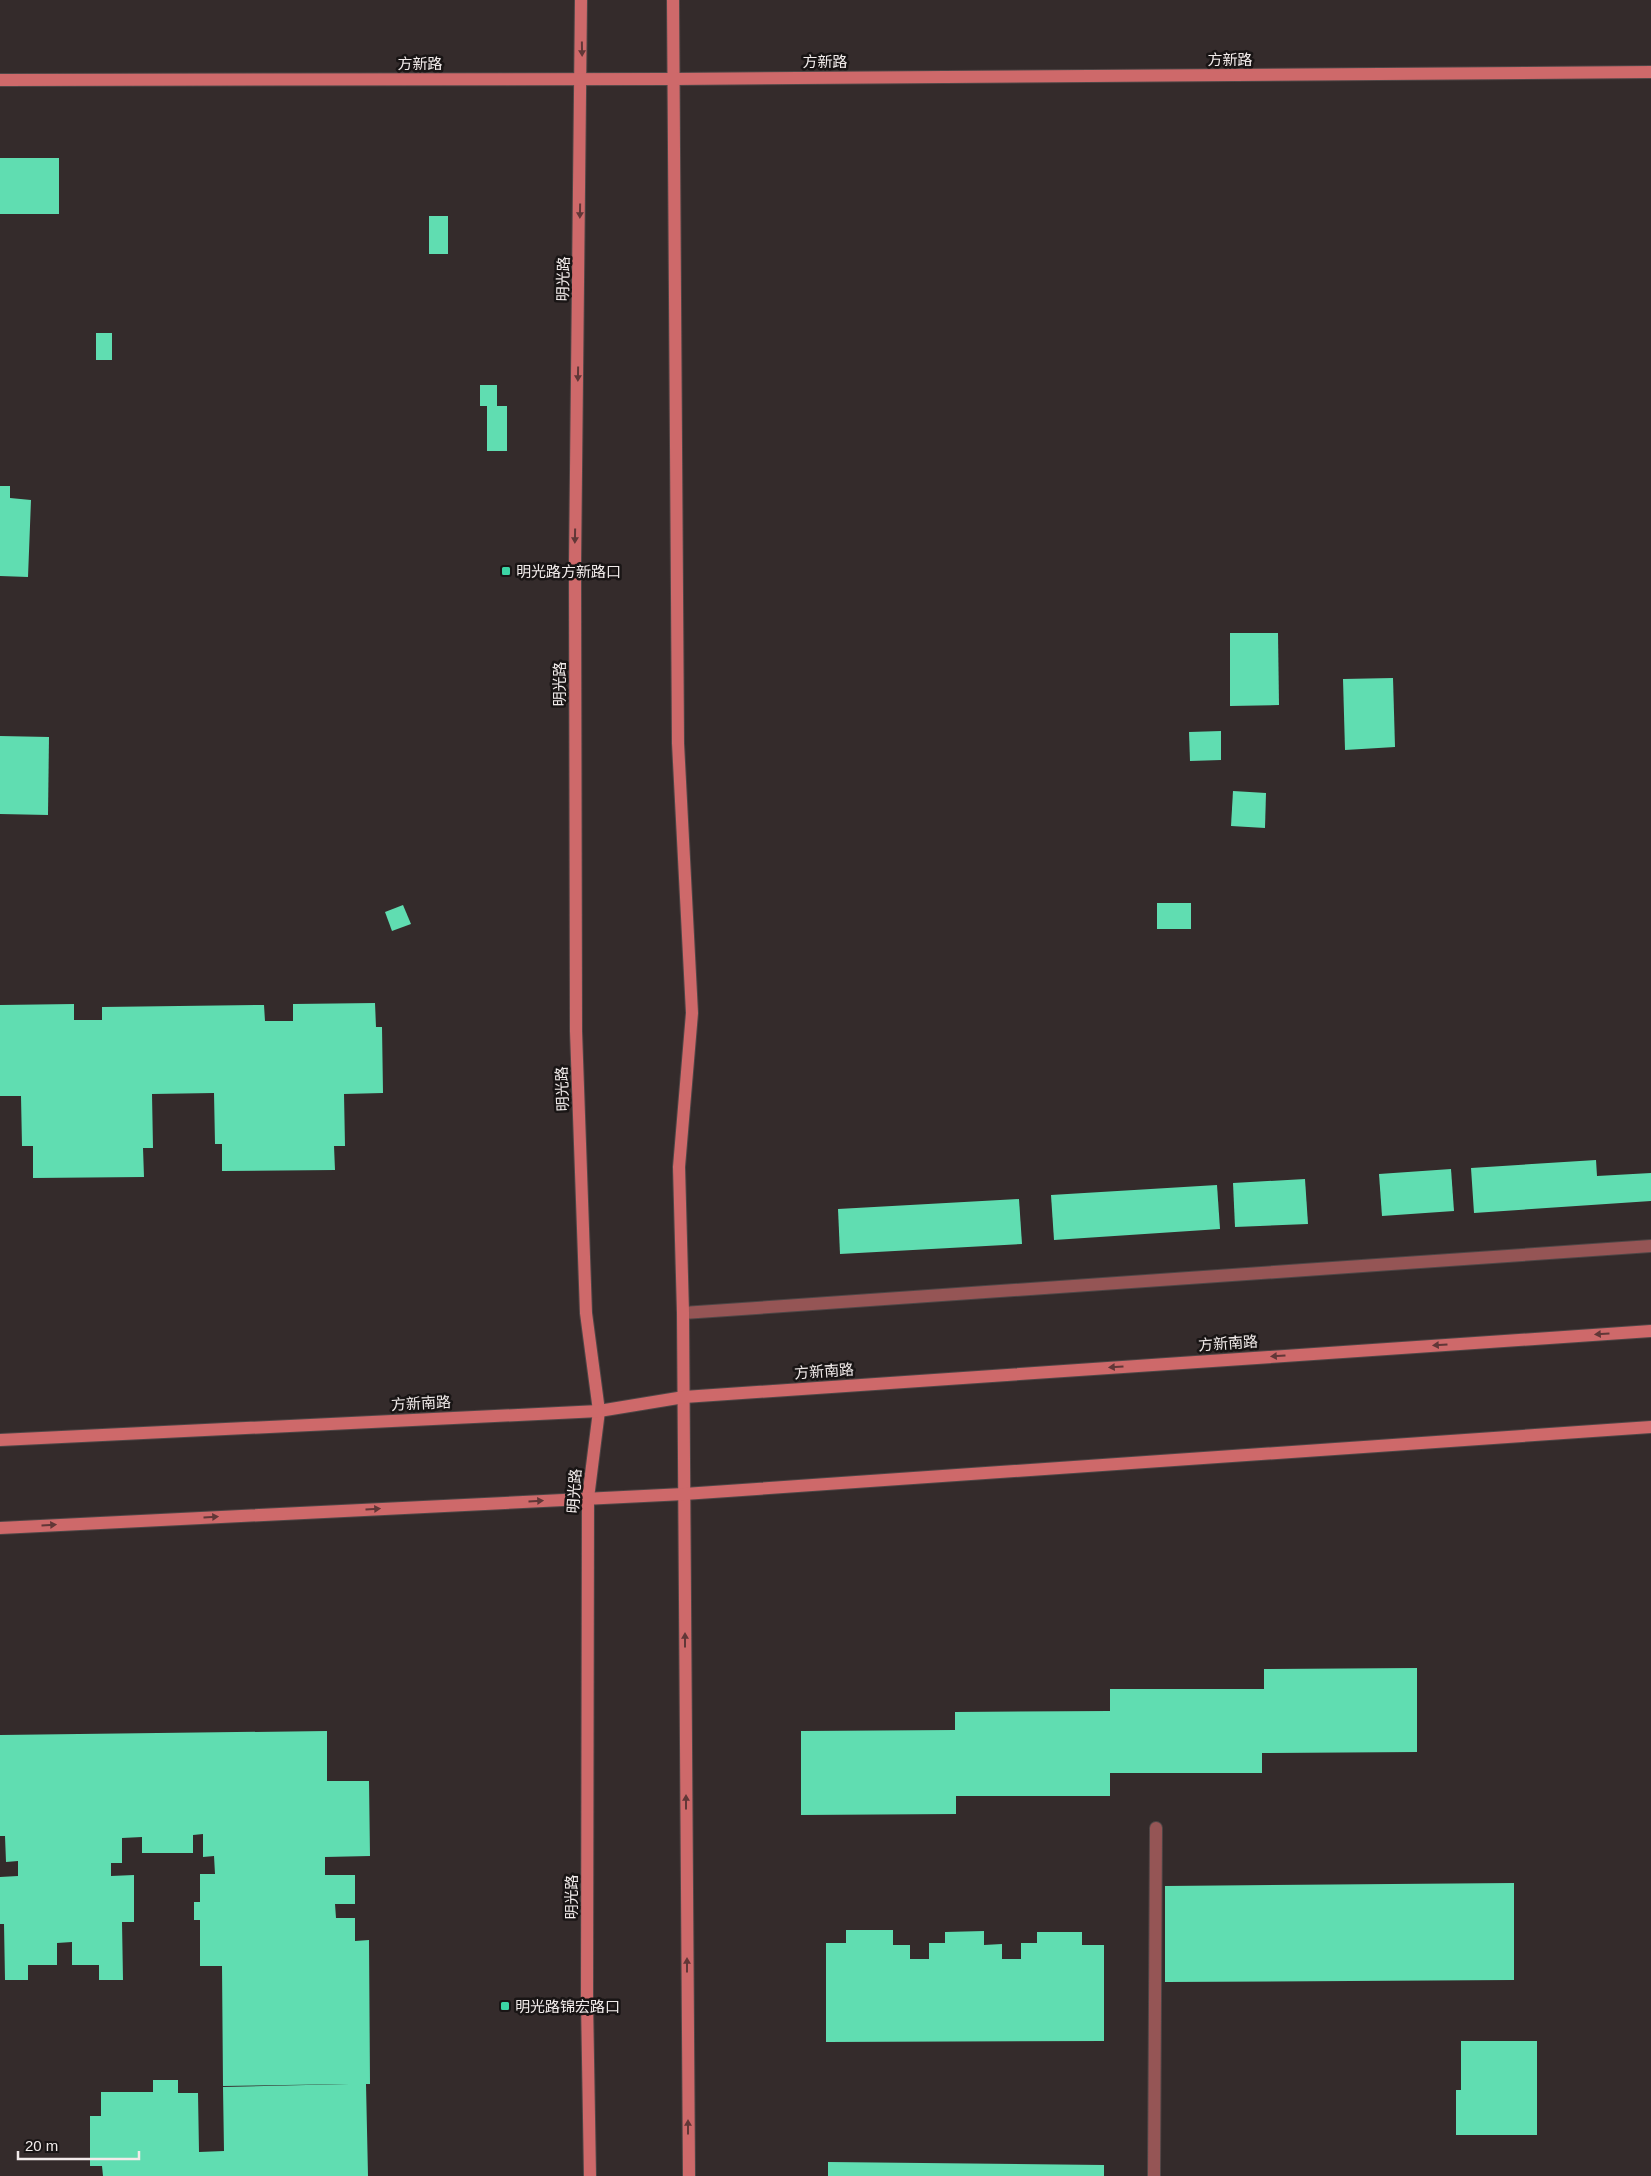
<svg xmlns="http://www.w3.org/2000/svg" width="1651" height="2176" viewBox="0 0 1651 2176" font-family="Arial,'Noto Sans SC',sans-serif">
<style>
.building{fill:#60ddb1}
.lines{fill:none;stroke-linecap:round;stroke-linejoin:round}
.lane-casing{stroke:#4e4646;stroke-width:14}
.secondary-casing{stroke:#4e4646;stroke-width:14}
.lane{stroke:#955555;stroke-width:12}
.secondary{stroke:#ce696a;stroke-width:12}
.oneway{fill:#613737}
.poi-dot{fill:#3bd4a4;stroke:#191515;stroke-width:2}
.labels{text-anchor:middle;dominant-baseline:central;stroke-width:5;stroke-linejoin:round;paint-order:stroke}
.street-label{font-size:15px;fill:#f1ebea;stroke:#191515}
.poi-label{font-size:15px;fill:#f1ebea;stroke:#191515;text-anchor:start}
</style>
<rect width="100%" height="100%" fill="#342b2b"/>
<g class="building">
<rect x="0" y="158" width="59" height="56"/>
<rect x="429" y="216" width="19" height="38"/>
<rect x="96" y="333" width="16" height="27"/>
<path d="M480,385h17v21h10v45h-20v-45h-7z"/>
<path d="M0,486h10v12l21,2 -3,77 -28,-1z"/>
<path d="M1230,633h48l1,72 -49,1z"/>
<path d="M1393,678l2,69 -50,3 -2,-71z"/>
<path d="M1221,731v29l-31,1 -1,-29z"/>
<path d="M0,736l49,1 -1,78 -48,-1z"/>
<path d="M1233,791l33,2 -1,35 -34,-2z"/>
<rect x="1157" y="903" width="34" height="26"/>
<path d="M403,905l8,19 -19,7 -7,-19z"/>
<path d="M375,1003l1,24h6l1,66 -39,1 1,52h-11l1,24 -113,1v-27h-7l-1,-51 -62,1 1,54h-10l1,29 -111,1v-32h-11l-1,-50h-21v-91l74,-1v16h28v-13l162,-2 1,16h28v-17z"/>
<path d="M1596,1160l1,16 54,-3v28l-177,12 -3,-45z"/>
<path d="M1451,1169l3,42 -72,5 -3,-42z"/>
<path d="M1305,1179l3,45 -73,3 -2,-44z"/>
<path d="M1217,1185l3,44 -166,11 -3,-45z"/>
<path d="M1019,1199l3,45 -182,10 -2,-45z"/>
<path d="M1417,1668v84l-155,1v20h-152v23h-154v18l-155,1v-84l154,-1v-18l155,-1v-22h154v-20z"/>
<path d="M327,1731v50h42l1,75 -45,1v18h30v29h-20l1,14h19v23l14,-1 1,144h-4l2,92h-265l-1,-10h-12v-50h11v-24h52v-12h25v13h20l1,59 25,-1 -1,-64 126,-3 -126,2 -1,-120h-22v-46h-6v-18h6v-28h15l-1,-18 -11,1v-23l-10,1v18h-51v-16l-20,1v25h-11v13l23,-1v47h-12l1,58h-24v-15h-27v-23l-15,1v22h-29v15h-23l-1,-56h-4v-47l18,-1v-15l-12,1 -1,-26h-5v-101z"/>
<path d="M1514,1883v97l-349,2v-96z"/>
<path d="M846,1930h47v15h17v14h19v-16h16v-11l39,-1v14l18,-1v15h19v-16h16v-11h45v13h22v96l-278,1v-99h20z"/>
<path d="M1461,2041h76v94h-81v-45h5z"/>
<path d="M828,2162l276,3v11h-276z"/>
</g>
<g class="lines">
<defs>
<g id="lane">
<path d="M683,1313l968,-67"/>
<path d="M1154,2176l2,-348"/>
</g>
<g id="secondary">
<path d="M581,0l-6,566 1,465 10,282 13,98 -11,87 -1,503 3,175"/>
<path d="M673,0l5,743 14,270 -13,154 4,146 6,863"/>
<path d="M0,80l673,-1 978,-7"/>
<path d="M0,1440l599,-29 85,-14 967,-66"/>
<path d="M0,1528l684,-34 967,-67"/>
</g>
</defs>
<use href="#lane" class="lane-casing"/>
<use href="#secondary" class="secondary-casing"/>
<use href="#lane" class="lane"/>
<use href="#secondary" class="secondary"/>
</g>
<defs><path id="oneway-solid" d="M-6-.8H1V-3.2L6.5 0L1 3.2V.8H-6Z" transform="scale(1.25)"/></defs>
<g class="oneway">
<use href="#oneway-solid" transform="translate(582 49) rotate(89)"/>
<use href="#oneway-solid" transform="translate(580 211) rotate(91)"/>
<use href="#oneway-solid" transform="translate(578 374) rotate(91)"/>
<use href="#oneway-solid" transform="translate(575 536) rotate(91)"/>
<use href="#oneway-solid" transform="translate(1602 1334) rotate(176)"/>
<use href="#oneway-solid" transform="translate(1440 1345) rotate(176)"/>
<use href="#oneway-solid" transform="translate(1278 1356) rotate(176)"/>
<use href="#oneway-solid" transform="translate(1116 1367) rotate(176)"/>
<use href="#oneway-solid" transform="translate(536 1501) rotate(-3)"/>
<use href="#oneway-solid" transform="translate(373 1509) rotate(-3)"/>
<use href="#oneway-solid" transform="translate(211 1517) rotate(-3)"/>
<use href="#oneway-solid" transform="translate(49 1525) rotate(-3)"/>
<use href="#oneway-solid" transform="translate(685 1640) rotate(-90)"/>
<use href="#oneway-solid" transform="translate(686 1802) rotate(-90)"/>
<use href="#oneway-solid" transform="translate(687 1965) rotate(-90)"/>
<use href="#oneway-solid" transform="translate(688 2127) rotate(-90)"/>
</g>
<g class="poi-dot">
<rect x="501" y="566" width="10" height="10" rx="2.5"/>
<rect x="500" y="2001" width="10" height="10" rx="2.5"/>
</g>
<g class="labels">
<g class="street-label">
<text x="1230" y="59">方新路</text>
<text x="825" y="61">方新路</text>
<text x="420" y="63">方新路</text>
<text transform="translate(563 279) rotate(-89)">明光路</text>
<text transform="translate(559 684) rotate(-90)">明光路</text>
<text transform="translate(562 1089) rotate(-92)">明光路</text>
<text transform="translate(1228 1343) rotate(-4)">方新南路</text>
<text transform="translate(824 1371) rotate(-4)">方新南路</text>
<text transform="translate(421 1403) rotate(-3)">方新南路</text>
<text transform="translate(574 1491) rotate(-86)">明光路</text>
<text transform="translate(571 1897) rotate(-90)">明光路</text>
</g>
<g class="poi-label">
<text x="516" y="571">明光路方新路口</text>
<text x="515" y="2006">明光路锦宏路口</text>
</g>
</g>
<path d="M18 2151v8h121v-8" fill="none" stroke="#f1ebea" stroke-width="2.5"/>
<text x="25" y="2151" font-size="15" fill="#f1ebea" stroke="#191515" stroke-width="4" paint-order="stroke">20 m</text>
</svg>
